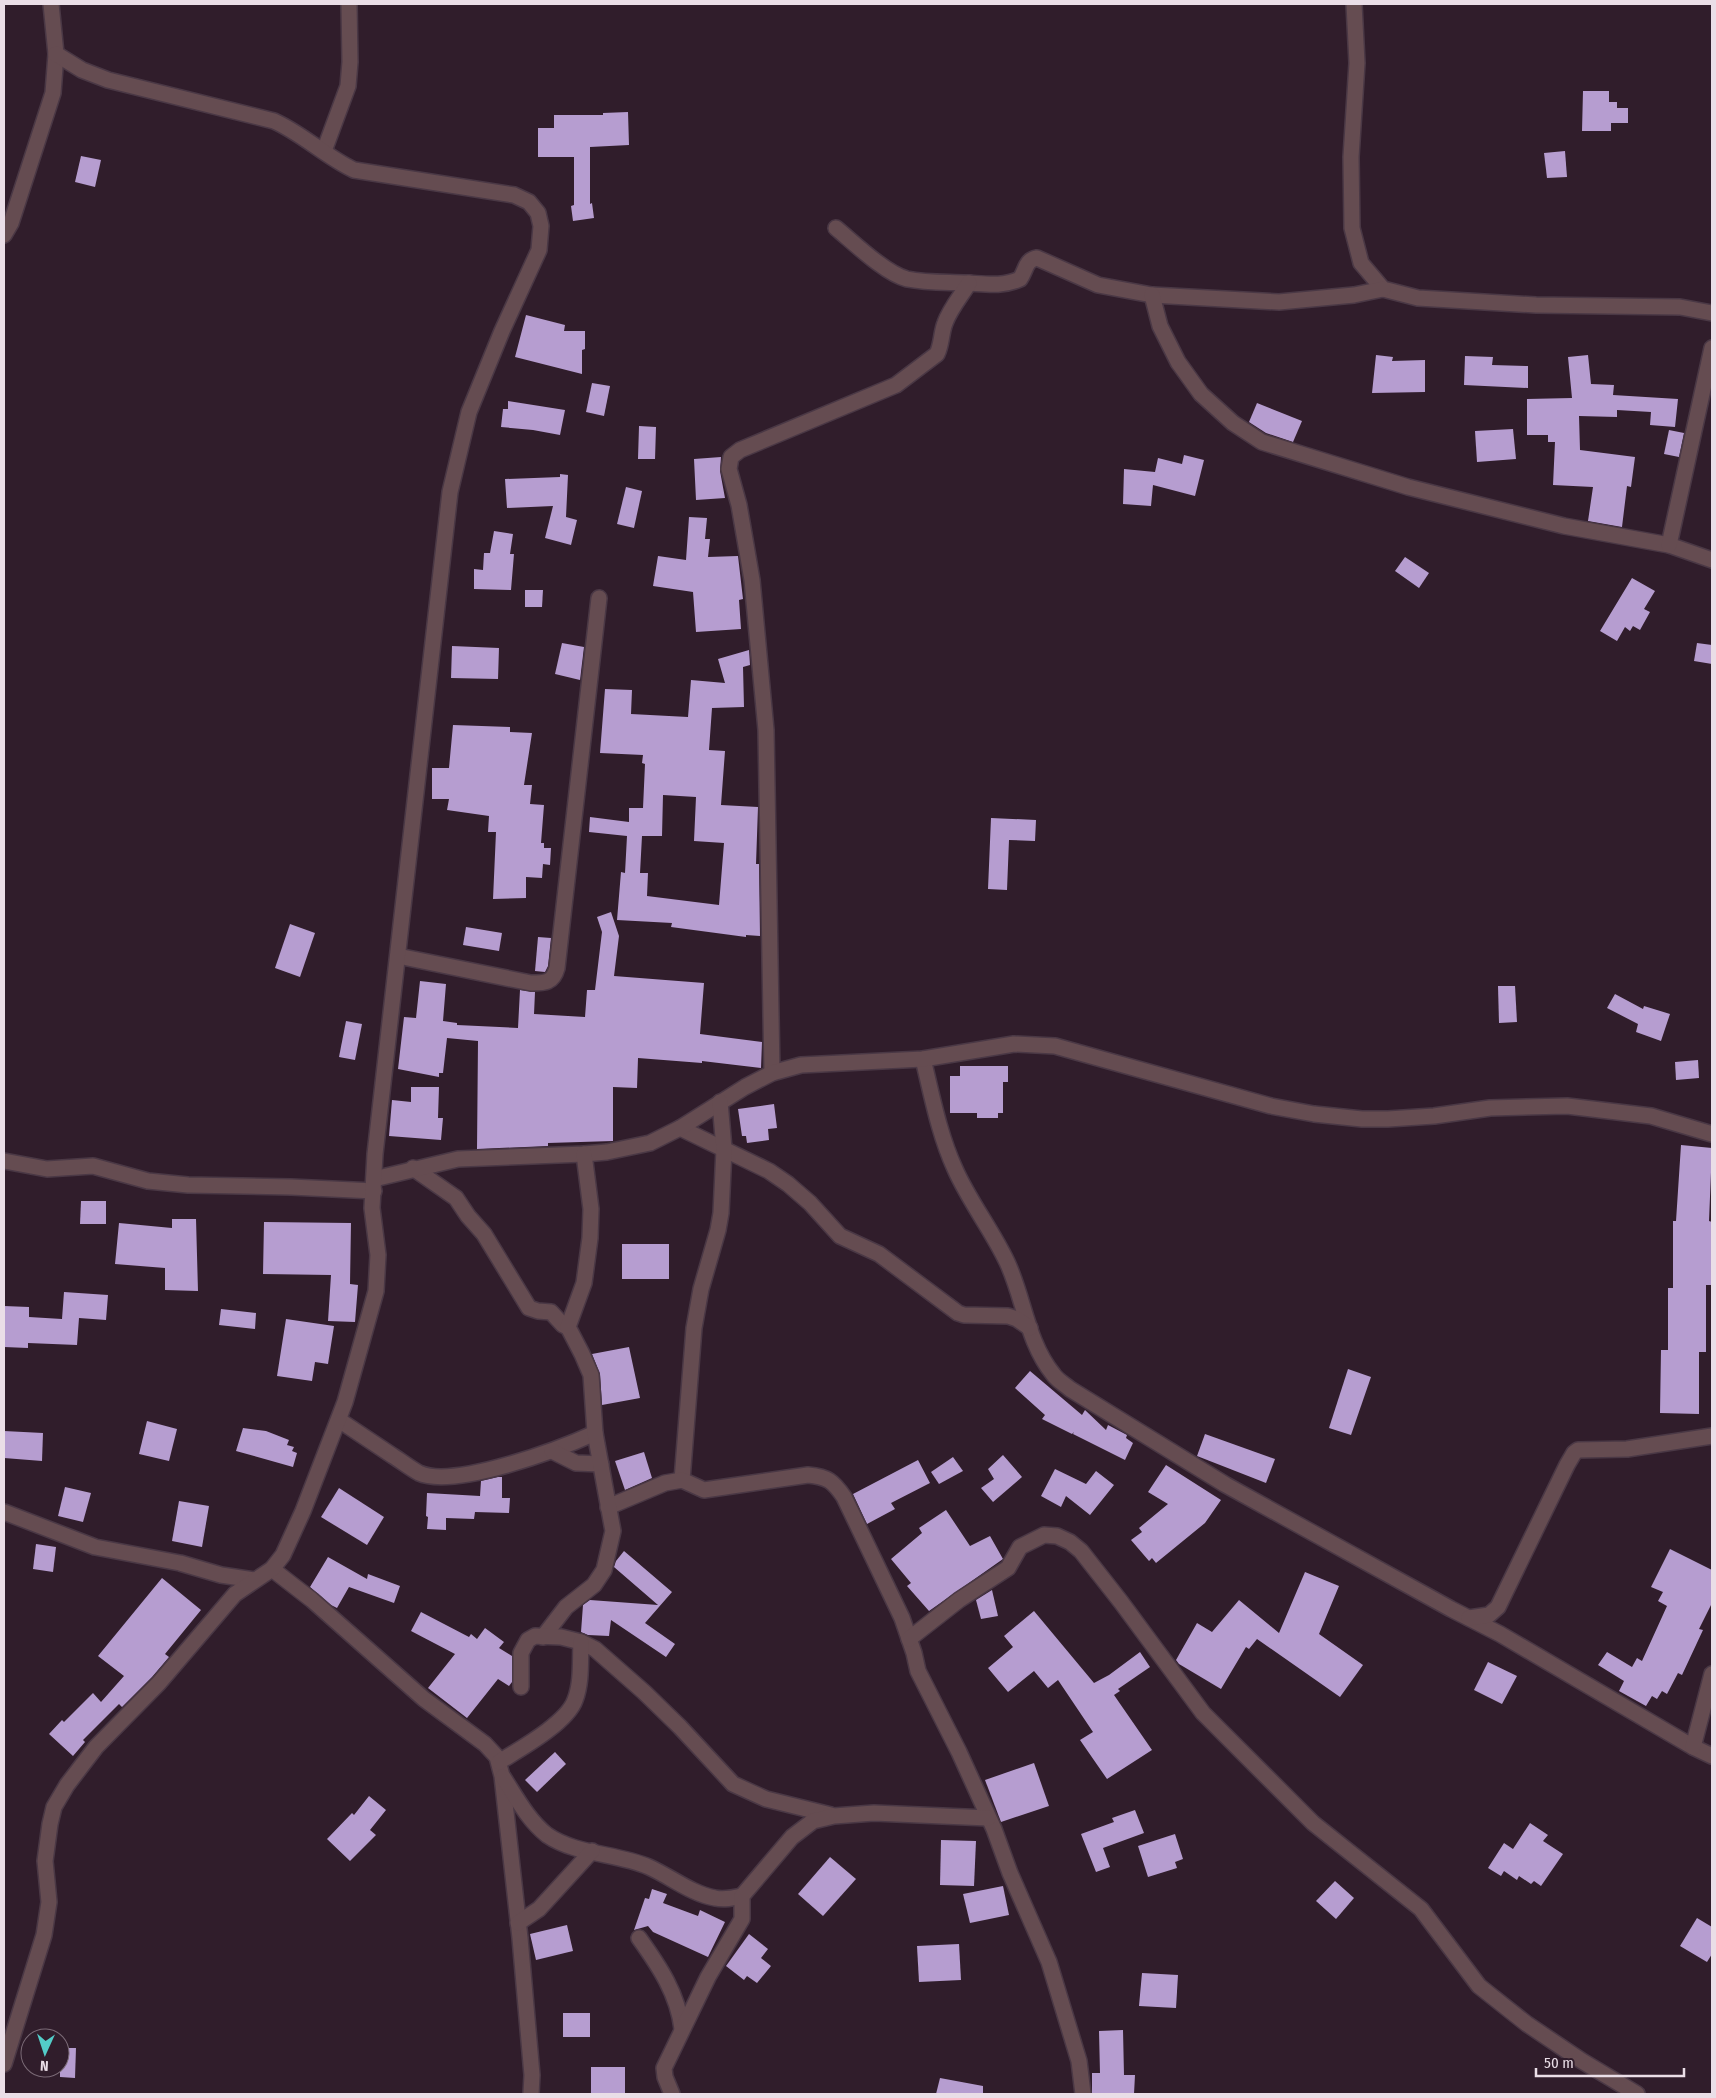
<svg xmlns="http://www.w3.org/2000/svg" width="1716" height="2098" viewBox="0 0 1716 2098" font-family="'Fira Sans Condensed',sans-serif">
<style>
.building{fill:#b69dd0;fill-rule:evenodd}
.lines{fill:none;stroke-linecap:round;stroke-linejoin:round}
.minor-casing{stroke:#4a3845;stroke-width:18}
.minor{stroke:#654c51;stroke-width:15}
</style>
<rect width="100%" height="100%" fill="#301d2b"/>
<g class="building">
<path d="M1583,91h26v11h8v6h11v15h-17v8h-29z"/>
<path d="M628,112l1,33 -39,2v57l2,-1 2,15 -21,3 -2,-15 3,-1v-48h-36v-29h16v-13h49v-2z"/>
<path d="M1565,151l2,26 -20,1 -3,-25z"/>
<path d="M81,156l20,4 -6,27 -20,-5z"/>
<path d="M526,315l39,10 -1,6h21v18l-3,1v24l-67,-17z"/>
<path d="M1376,355l17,2 -1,4 33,-1v32l-53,1z"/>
<path d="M1588,355l3,29 23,1 -1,10 65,4 -3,28 -25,-2 1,-13 -34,-2v7l-38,-1 1,34 55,7 -4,30 -4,-1 -5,41 -34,-6 5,-34 -40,-2 2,-43h-7v-7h-21v-36l45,-1 -4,-41z"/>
<path d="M1465,356l28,1 -1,8 36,1v22l-64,-3z"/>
<path d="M592,383l18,3 -6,30 -18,-4z"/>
<path d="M508,401l57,9 -5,25 -27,-5 -32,-3 2,-18h5z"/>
<path d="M1257,403l45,18 -9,21 -27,-9 -17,-11z"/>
<path d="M639,426l17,1 -1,32h-17z"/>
<path d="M1513,429l3,30 -39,3 -2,-31z"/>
<path d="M1669,430l15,3 -5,24 -15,-3z"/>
<path d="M1184,455l20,5 -9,36 -42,-11 -2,21 -28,-2 1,-35 31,3 3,-14 24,6z"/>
<path d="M721,457l-1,14 5,27 -29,2 -2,-41z"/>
<path d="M560,474l8,1 -2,42 11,3 -6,25 -26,-7 8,-32 -46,2 -2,-29 55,-2z"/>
<path d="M626,487l16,4 -8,37 -17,-4z"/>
<path d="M689,517l18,1 -2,21h5l-2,18 30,-1 5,43 -4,1 2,29 -45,3 -3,-40 -40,-6 5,-30 28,4z"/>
<path d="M494,531l19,3 -3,20h4l-3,36 -37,-1v-20l9,1 1,-17h6z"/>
<path d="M1405,557l24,16 -10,15 -24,-17z"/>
<path d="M1632,578l23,13 -11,18 6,3 -10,18 -7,-4 -3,5 -5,-4 -8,14 -17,-10z"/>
<path d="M525,590h18l-1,17h-17z"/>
<path d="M562,643l22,4 -4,33 -25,-6z"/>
<path d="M1697,643l15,2v19l-18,-3z"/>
<path d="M452,646l47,2 -1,31 -47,-1z"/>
<path d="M749,650l1,15 -7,2 1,40 -32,1 -3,42 16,1 -4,54 37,2 -2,57h3l1,72 -14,-1v2l-75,-10 1,-4 -55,-3 4,-48 4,1 2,-37 -38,-4 1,-15 39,5v-14h14l2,-44 -3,-1 1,-8 -43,-2 5,-64 27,1 -1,24 57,3 3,-37 34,3 -7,-24zM663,795l33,2 -2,44 30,2 -5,62 -72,-9 1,-23h-8l2,-37h20z"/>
<path d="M453,725l57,2v5l22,1 -8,52h8l-2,19 14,1 -3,38h3v5h7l-1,17 -7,-1 -1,14 -16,-1v21l-33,1 3,-67h-8l1,-16 -42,-6 2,-11h-17v-31h17z"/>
<path d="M991,818l45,2 -1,21 -26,-1 -2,50 -19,-1z"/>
<path d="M611,912l8,24 -5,40 90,7 -4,51 62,8 -1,26 -59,-7v2l-64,-5 -1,30 -24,-1v54l-65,2v3l-71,3 1,-108 -31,-3 -4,35h-4v4l-41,-8 6,-52 12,1 4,-37 26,3 -3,37 14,2v2l61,3 2,-38 15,2 -1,22 51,3 2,-27h8l7,-58 -5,-15z"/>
<path d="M290,924l25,9 -15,44 -25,-9z"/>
<path d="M466,927l36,6 -3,18 -36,-6z"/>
<path d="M538,937l13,1 -3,28 -3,6 -10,-1z"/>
<path d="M1498,986h17l2,36 -18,1z"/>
<path d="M1615,994l28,15 1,-3 26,8 -9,27 -25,-9 2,-8 -31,-16z"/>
<path d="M346,1021l16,3 -7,36 -16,-3z"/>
<path d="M1698,1060l1,18 -23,2 -1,-18z"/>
<path d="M960,1066h48v16h-5v31h-5v5h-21v-5h-27v-37h10z"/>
<path d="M411,1087h28l-1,31h5l-2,22 -52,-4 3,-36 19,2z"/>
<path d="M774,1104l3,24 -9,1 1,11 -22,3 -1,-7h-4l-4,-27z"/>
<path d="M1681,1145l31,3 -3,73 3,1 -1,63h-5v67h-7v62l-39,-1 1,-63h7v-62h5v-67h3z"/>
<path d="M81,1201h25v23h-26z"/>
<path d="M172,1219h24l2,72 -33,-1v-22l-50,-4 4,-41 53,5z"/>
<path d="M264,1222l87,1 -1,61 8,1 -3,37 -27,-1 3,-46 -68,-1z"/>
<rect x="622" y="1244" width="47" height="35"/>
<path d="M64,1292l44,3 -2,25 -27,-2 -2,27 -49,-2v5l-24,-1v-41l25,1v10l33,2z"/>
<path d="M221,1309l35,4 -1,16 -36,-4z"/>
<path d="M286,1319l48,7 -6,38 -13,-2 -3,19 -35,-5z"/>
<path d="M629,1347l11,51 -38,7 -2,-31 -8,-20z"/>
<path d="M1348,1369l23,8 -20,58 -22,-7z"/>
<path d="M1030,1371l52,44 3,-5 21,20 2,-5 19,10 -1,3 7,5 -8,17 -52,-26 1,-2 -2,2 -30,-15 3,-4 -30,-27z"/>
<path d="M147,1421l30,8 -8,32 -30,-7z"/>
<path d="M243,1428l23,3 23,9 -2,5 7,2 -2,4 5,2 -4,14 -57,-16z"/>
<path d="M4,1431l39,2 -1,28 -38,-3z"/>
<path d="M1205,1434l70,25 -9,24 -69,-27z"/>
<path d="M644,1452l8,26 -27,12 -10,-29z"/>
<path d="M1003,1455l19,22 -29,25 -12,-14 13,-9 -6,-10z"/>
<path d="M953,1457l10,14 -24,13 -8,-12z"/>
<path d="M918,1460l12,23 -39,20 4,6 -28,15 -14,-30z"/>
<path d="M1166,1465l55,35 -16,23 -49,40 -4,-5 -3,3 -18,-21 11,-8 -3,-4 29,-24 -20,-12z"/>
<path d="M1055,1469l31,15 10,-13 18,14 -24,30 -24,-19 -5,11 -20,-11z"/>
<path d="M498,1477h4v21h8l-1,15 -34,-1 -1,7 -28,-1v12l-19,-1 1,-12 -2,-1 1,-23 53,3 1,-15z"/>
<path d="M65,1487l26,6 -8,29 -25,-6z"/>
<path d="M339,1488l45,29 -17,28 -46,-28z"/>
<path d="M179,1501l30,5 -7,41 -30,-6z"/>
<path d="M946,1510l24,36 20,-10 13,23 -74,52 -22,-25 4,-3 -20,-24 31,-26 -3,-5z"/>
<path d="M36,1544l20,3 -3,25 -20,-3z"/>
<path d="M1670,1549l42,21v33l-13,26 4,1 -21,45 -4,-2 -11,21 -5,-3 -5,8 -5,-3 -6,10 -27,-15 5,-10 -26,-16 9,-13 25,15 5,-9 5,3 25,-55 -9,-5 5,-9 -12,-5z"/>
<path d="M624,1551l48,41 -27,31 30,21 -9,13 -55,-37 -2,16 -21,-1 -7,-3 2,-27 7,-5 68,5 -44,-38 2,-6z"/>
<path d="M328,1557l39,22 1,-5 32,12 -6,17 -45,-16 -12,21 -6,-3 -21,-18z"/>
<path d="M1305,1572l34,14 -20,48 44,31 -23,32 -83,-58 -8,10 -3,-2 -25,42 -42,-25 -3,-4 21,-37 15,9 27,-32 40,33z"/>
<path d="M162,1578l39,32 -36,44 4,3 -17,20 -30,30 -3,-3 -36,36 2,2 -12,14 -24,-22 13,-14 2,2 29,-29 8,9 23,-26 -26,-20z"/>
<path d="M992,1590l6,26 -17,3 -5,-19z"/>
<path d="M1034,1611l60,72 15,-8 31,-23 10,15 -32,22 2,2 -6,4 38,55 -45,29 -27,-39 13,-8 -35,-52 -10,8 -14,-17 -26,21 -20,-24 25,-21 -9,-11z"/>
<path d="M421,1612l48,25 2,-3 6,5 8,-11 19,14 -5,6 13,8v26l-3,4 -11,-7 -31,39 -39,-30 27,-34 -44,-23z"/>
<path d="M1488,1662l29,14 -15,28 -28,-14z"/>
<path d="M555,1752l11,12 -29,28 -12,-12z"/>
<path d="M1034,1763l15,43 -48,16 -16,-42z"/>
<path d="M369,1796l17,14 -16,20 6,5 -26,26 -23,-22 25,-26 2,2z"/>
<path d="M1135,1810l9,23 -41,15 7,19 -14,5 -15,-38 33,-12 -2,-4z"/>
<path d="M1530,1823l18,12 -5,6 20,13 -22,32 -7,-5 -3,3 -12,-8 -2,4 -13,-9 -3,5 -13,-8 16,-25 9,6z"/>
<path d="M1175,1834l8,25 -8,3 2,6 -29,9 -10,-31z"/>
<path d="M941,1840l35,1 -2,45 -34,-1z"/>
<path d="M830,1857l26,22 -33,37 -25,-22z"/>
<path d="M1335,1881l19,17 -18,21 -20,-18z"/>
<path d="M1003,1886l6,29 -39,8 -7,-29z"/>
<path d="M652,1889l15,5 -4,9 35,13 2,-6 25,12 -17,35 -55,-25 -5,-6 -14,4 11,-32 4,1z"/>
<path d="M1697,1918l15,9v27l-5,8 -27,-16z"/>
<path d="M567,1925l6,26 -37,9 -6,-26z"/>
<path d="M749,1934l19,15 -7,9 10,8 -14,17 -10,-7 -3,4 -18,-14z"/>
<path d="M959,1944l2,36 -42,2 -2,-36z"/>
<path d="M1142,1973l36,2 -2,33 -37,-2z"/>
<rect x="563" y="2013" width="27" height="24"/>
<path d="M1123,2030l1,45h11l-1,19h-42v-21h8l-1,-42z"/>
<path d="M60,2048h16l-1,30 -15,-1z"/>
<rect x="591" y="2067" width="34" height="27"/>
<path d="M940,2078l43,8v8h-47z"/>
</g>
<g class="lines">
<defs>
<g id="minor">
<path d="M1354,4l3,59 -6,94 1,71 9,35 22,26 35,9 118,7 144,2 32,6"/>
<path d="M324,151l24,-65 2,-24 -1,-58"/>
<path d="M836,228c17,14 50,46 71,51 20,4 40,3 60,4 19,1 35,4 53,-4 6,-8 5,-19 17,-21l61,27 54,10 127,7 75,-7 29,-6"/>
<path d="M4,235l7,-12 42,-130 3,-39 -5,-50"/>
<path d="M1152,295l8,31 18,36 23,32 32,29 29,19 146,45 156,39 105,19 43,15"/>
<path d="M1669,545l43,-197"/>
<path d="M398,956l133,27c14,0 22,0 26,-15l42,-370"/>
<path d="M923,1059c9,37 16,75 32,110 14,32 37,61 52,93 17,36 20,80 46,112 4,6 11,10 17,15l156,96 225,124 49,25 193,113 19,9"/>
<path d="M772,1073l-6,-343 -14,-150 -13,-75 -10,-36 2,-12 9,-7 156,-65 41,-31c5,-10 4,-21 8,-31 5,-14 16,-27 24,-40"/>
<path d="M680,1128l89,43 19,13 22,19 30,33 39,18 79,59 6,2 44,1 9,3 13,9"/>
<path d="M4,1161l43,8 46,-3 55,15 40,4 103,2 83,4"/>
<path d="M413,1168l43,30 12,18 16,18 45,74 9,3 13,1 12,13 5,2"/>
<path d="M374,1179l84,-20 126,-5 23,-2 43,-9 30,-15 65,-41 27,-14 29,-8 122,-6 91,-15 41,2 216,60 43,8 48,5h26l46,-3 56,-8 77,-2 84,10 61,18"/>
<path d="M339,1420c18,12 36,24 54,36 8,5 17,12 26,17 35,16 141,-24 176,-40"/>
<path d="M552,1451l24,12 25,1"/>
<path d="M682,1480l12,-152 7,-39 17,-59 3,-17 3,-64 -4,-47"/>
<path d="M608,1507l57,-24 17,-3 22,10 104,-15c20,2 25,6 36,22l58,121 12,35 4,18 41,81 35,77 16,44 39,89 30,99 4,33"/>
<path d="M4,1512l91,35 85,16 41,12 33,5"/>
<path d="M272,1569l40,31 112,99 61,45 12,13 5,19 18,162 12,137 -1,19"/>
<path d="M1469,1618l20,-3 9,-8 69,-142 7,-12 4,-3 49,-1 85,-13"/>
<path d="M543,1637l23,-30 28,-22 10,-15 9,-39 -18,-98 -4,-58 -9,-21 -14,-27 16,-44 6,-45 1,-29 -7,-55"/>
<path d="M909,1639l50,-39 49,-32 12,-21 24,-12 13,1 13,6 11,9 40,51 82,111 110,110 108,86 58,77 48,38 55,37 55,33"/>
<path d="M521,1687v-34l7,-13 7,-4 26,1 20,5 14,7 49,43 36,35 53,57 33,15 65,16"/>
<path d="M1693,1747l19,-73"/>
<path d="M499,1762c21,-13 68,-39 76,-62 7,-18 5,-39 6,-58"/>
<path d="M503,1777c13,20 25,43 44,58 29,20 70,18 102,32 22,10 43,27 66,31 9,2 18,0 27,-2"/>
<path d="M518,1923l21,-14 53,-58"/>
<path d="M639,1938c20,28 39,56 43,91"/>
<path d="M4,2064l40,-129 5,-33 -4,-41 5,-37 4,-17 13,-22 29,-38 63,-64 76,-89 37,-25 11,-14 20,-44 42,-109 31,-111 2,-36 -6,-47 3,-54 75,-662 19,-80 33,-81 37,-81 2,-24 -3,-13 -9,-11 -15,-7 -160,-25c-28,-13 -51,-36 -80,-49l-166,-41 -26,-10 -26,-16"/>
<path d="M672,2094l-7,-17 -1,-9 44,-91 34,-58v-23l50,-59 21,-16 21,-5 40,-3 114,5"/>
</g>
</defs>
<use href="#minor" class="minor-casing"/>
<use href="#minor" class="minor"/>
</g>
<rect width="1716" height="2098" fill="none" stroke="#eadee7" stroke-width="10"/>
<g transform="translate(45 2053) rotate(183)"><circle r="24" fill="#301d2b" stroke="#7a6a76"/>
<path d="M0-4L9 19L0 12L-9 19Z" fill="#53cdc9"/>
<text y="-8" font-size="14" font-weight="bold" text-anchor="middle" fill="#eadee7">N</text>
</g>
<path d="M1536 2068v8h148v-8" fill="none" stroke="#eadee7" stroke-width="2.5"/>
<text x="1544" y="2068" font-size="15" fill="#eadee7" stroke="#301d2b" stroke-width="4" paint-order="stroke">50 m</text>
</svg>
